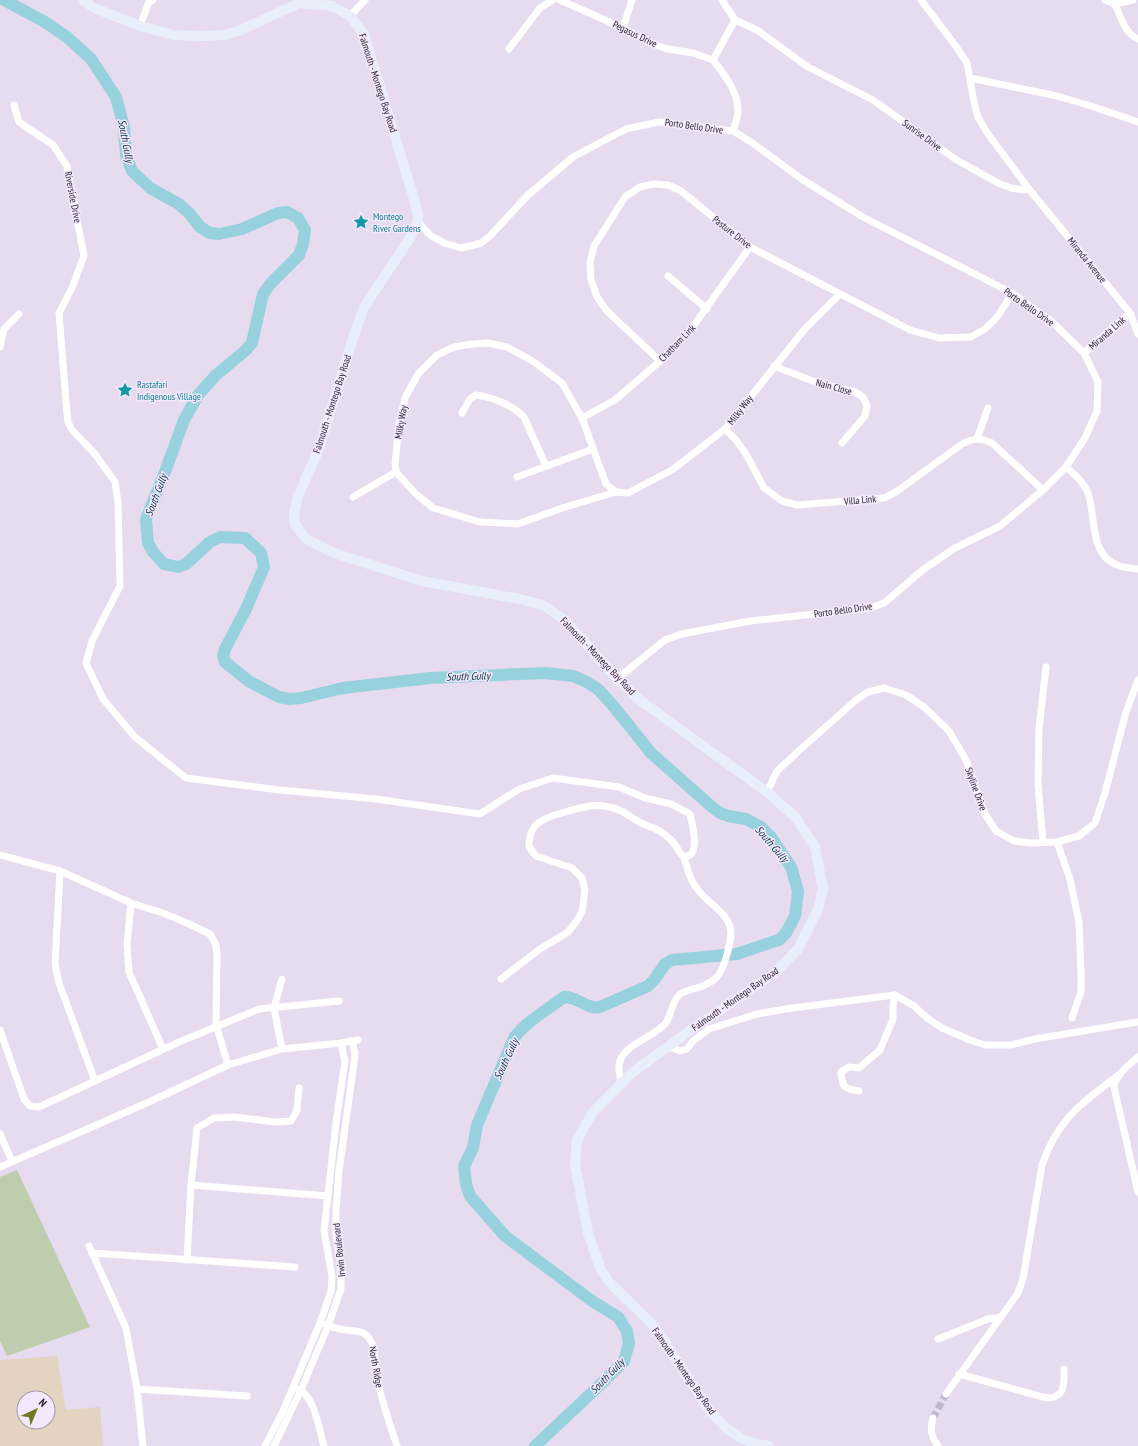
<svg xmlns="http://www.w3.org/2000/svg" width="1138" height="1446" viewBox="0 0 1138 1446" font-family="'PT Sans Narrow',sans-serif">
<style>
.education{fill:#e2d4c1;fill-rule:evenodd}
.green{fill:#bdcdad}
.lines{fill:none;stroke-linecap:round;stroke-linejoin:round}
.river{stroke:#97d1dd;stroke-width:12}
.street-tunnel{stroke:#c1b7c8;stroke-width:7;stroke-dasharray:7 3.5;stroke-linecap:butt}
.street{stroke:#fff;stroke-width:7}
.secondary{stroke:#e8effb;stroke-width:10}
.labels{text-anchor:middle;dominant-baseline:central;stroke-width:3;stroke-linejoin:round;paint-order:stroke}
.street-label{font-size:10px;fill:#2b262d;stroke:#f5e8fd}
.culture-label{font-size:10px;fill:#0d838f;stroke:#f5e8fd;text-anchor:start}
.water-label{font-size:11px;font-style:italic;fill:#003740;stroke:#f5e8fd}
</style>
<rect width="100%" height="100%" fill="#e7dbef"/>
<path class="education" d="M57,1356l9,54 34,-3 3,39h-103v-86zM24,1398h24v24h-24z"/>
<path class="green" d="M17,1170l73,157 -83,29 -7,-15v-164z"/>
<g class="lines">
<path class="river" d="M4,0l41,22 22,15 24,22 25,38 8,30 2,28 6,16 18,17 29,16 11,10 10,13 10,6 9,1 23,-5 36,-16 9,-1 11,6 7,12 -2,14 -4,11 -28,28 -8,11 -11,49 -6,7 -30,25 -18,20 -14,25 -19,52 -19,47 2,24 5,9 11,12 14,3 8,-3 24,-22 10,-5 25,1 16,15 3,14 -18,42 -21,40 -2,7 2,6 25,20 29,15 11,2 11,-1 42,-10 87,-10 115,-5 28,3 14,6 12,8 16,18 36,45 61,54 8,6 8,3 18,3 15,8 10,10 20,30 7,24 -3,25 -9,17 -7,7 -7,2 -35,12 -65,6 -7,4 -11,16 -6,6 -48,21c-13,3 -23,-11 -36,-10 -17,13 -37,24 -50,41l-37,87 -4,23 -9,18 2,18 4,12 35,40 87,65 26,16 9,14 2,12 -5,18 -22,22 -67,63"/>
<path class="street-tunnel" d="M933,1418l13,-24"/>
<g class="street">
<path d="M560,0l63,28 30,16 15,5 25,4 20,7"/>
<path d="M722,0l13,20"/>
<path d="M921,0l34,45 12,18 7,39 4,15 10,17 41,55 101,124 8,21"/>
<path d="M1105,0l10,4 18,-4"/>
<path d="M1115,4c5,11 10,30 23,35"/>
<path d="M350,16l15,-16"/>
<path d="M735,20l22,10 51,37 65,33 82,59 43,24 13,5 12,2 6,-1"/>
<path d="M140,26l9,-24 4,-2"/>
<path d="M623,28l9,-28"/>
<path d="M509,49l31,-41 13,-8"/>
<path d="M713,60c11,14 25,32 25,50 0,7 -3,15 -5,21"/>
<path d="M713,60l22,-40"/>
<path d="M970,78l87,18 31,9 50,17"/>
<path d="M14,105l5,17 34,23 14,21 17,90 -12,32 -13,25 8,101 1,8 4,8 23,24 20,28 3,20 2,84 -28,55 -6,22 17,36 32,38 51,41 94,12 96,9 104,15 39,-25 34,-11 66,9 26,11 26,6 19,10c2,9 9,35 0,41 -2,1 -4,1 -6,2 -5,-4 -7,-10 -11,-15 -3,-3 -6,-6 -9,-8 -7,-6 -17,-8 -25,-12 -5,-3 -10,-7 -16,-10 -24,-13 -43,-4 -68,3 -18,6 -26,12 -26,32l7,9 36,12 10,10 3,12 -3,22 -6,10 -8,10 -28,17 -39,30"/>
<path d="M418,222l12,13 14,8 17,5 9,-2 11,-3 9,-7 37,-40 46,-39 53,-28 33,-7 74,9 18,11 52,38 60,37 149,76 38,27 34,33 14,29 -1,29 -12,27 -19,29 -23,23 -43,36 -45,22 -31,21 -40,34 -14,5 -120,13 -68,13 -17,6 -48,39"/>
<path d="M668,276l39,33"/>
<path d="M0,347l4,-18 15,-15"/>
<path d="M1084,353l46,-40"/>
<path d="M660,361l-53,-50 -10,-14 -6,-17 -1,-17 4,-17 31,-49 15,-10 14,-3 14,1 13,6 69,56 160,83 29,8 32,-1 14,-8 13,-13 14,-23"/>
<path d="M774,366l44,17 37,9 8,5 4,9 -2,10 -23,27"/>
<path d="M462,413l8,-14 6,-4c17,2 36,10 48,22l22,49"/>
<path d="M582,418l33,-18 45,-39 29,-29 61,-85"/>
<path d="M725,429l11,11 10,14 18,34 18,13 15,4 87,-7 12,-6 66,-48c11,-6 19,-6 30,-1l51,47"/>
<path d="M977,439l11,-31"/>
<path d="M1066,467c9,8 19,16 23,29 7,24 0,59 30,70 6,2 13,2 19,3"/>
<path d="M517,477l76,-28"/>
<path d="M616,492l-54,16 -44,16 -38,-2 -47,-14 -17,-14 -20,-22 -1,-8 4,-40 6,-26 13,-24 19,-19 17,-8 18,-3 16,-1 19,4 27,15 28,21 20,35 24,66 10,8 12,1 44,-23 53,-41 79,-99 36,-36"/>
<path d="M353,497l43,-25"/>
<path d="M767,792l10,-21 25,-23 54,-48 12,-8 16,-4 22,7 18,12 25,24 17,29 19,54 11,17 18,10 17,2 26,-1 22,-6 16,-13 10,-30 21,-81 12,-32"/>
<path d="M1043,842l-5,-58 1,-55 7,-62"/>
<path d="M1057,842l13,37 9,43 2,49v21l-9,26"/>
<path d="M0,855l60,16 71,32 32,10 24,10 23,11 6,11 1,11 -1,69 12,40"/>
<path d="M60,871l-5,93 4,19 36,98"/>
<path d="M131,903l-4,41 2,28 34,77"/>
<path d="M282,979l-8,29 8,41"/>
<path d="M0,1030l24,69 6,7 9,1 140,-65 80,-33 80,-8"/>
<path d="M668,1046l12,5 7,-2 6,-8 16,-12 48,-15 35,-6 103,-13 19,11 13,12 15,10 28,12 15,5h26l24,-6 103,-17"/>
<path d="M1138,1057c-10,9 -22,17 -24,30l24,105"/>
<path d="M621,1083c0,-5 -3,-12 -2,-18 3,-21 34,-27 46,-41 6,-7 7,-24 15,-30 4,-3 18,-6 23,-8 4,-2 10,-5 13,-8 8,-7 15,-36 15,-46 -2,-20 -22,-27 -33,-42 -8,-10 -11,-22 -14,-33"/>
<path d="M859,1091c-15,-2 -17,-4 -18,-19l8,-5 10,1 21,-18 13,-31v-14l2,-10"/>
<path d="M0,1134l12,27"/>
<path d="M0,1167l149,-65 79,-37 54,-16 59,-6 17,-3"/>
<path d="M191,1185l136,11"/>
<path d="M89,1246l37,82 11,61 6,57"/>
<path d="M92,1253l203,14"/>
<path d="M187,1260l4,-75 6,-57 17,-10 20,-1 42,5 15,-1 6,-10 2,-23"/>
<path d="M324,1324c7,3 14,5 21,6 7,1 14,0 20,4 12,9 9,26 11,38 4,25 13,49 21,74"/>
<path d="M938,1339l50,-20 13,-2"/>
<path d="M959,1374l88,24c19,0 17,-15 17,-29"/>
<path d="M137,1389l110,7"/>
<path d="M298,1389c17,7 21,41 26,57"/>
<path d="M946,1394l72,-101 5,-14 19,-114c16,-47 40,-62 78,-91"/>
<path d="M933,1418c-3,11 -2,19 5,28"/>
<path d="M265,1446l18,-35 37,-88 11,-32 1,-15 -8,-45 12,-108 9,-62 -4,-18"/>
<path d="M274,1446l27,-56 27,-64 13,-37v-24l-5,-31v-24l3,-39 15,-108 1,-10 -3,-11"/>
</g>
<path class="secondary" d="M83,0l11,8 46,18 33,9 29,1 23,-1 16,-5 58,-27 33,3 18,10 14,18 50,165 4,16v7l-8,16 -46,69 -11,31 -34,111 -21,47 -4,18 1,10 11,15 28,14 88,28 97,18 24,6 23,16 51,58 24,22 126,91 29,26 19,29 8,42 -5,21 -20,39 -23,24 -83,56 -59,43 -40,40 -16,28 -2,24 13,69 13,37 9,13 45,44 54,83 17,18 15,10 12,5 16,3"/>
</g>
<defs>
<symbol id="sight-bare" viewBox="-9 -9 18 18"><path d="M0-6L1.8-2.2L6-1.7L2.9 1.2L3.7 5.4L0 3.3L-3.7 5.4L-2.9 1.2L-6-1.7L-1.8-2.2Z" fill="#0f9aa8" stroke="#f5e8fd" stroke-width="2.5" paint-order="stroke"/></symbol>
</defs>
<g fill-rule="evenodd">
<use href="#sight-bare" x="350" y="211" width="22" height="22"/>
<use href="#sight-bare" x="114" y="379" width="22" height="22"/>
</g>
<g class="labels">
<g class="street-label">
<text transform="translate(635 34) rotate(26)">Pegasus Drive</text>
<text transform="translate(378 83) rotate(72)">Falmouth - Montego Bay Road</text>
<text transform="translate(694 126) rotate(8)">Porto Bello Drive</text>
<text transform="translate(922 135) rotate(36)">Sunrise Drive</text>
<text transform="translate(73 197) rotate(79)">Riverside Drive</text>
<text transform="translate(732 232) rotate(38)">Pasture Drive</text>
<text transform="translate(1087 260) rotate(51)">Miranda Avenue</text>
<text transform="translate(1029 307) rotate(35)">Porto Bello Drive</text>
<text transform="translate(1107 333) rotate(-41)">Miranda Link</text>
<text transform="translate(677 343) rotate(-46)">Chatham Link</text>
<text transform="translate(834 387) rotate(15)">Nain Close</text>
<text transform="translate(332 404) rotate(-72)">Falmouth - Montego Bay Road</text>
<text transform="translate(740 410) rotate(-52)">Milky Way</text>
<text transform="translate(401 422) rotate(-80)">Milky Way</text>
<text transform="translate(860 500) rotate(-5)">Villa Link</text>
<text transform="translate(843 610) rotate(-8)">Porto Bello Drive</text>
<text transform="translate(598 656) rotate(46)">Falmouth - Montego Bay Road</text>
<text transform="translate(976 789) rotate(70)">Skyline Drive</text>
<text transform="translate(735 999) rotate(-35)">Falmouth - Montego Bay Road</text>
<text transform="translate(339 1250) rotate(-96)">Irwin Boulevard</text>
<text transform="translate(376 1367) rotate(80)">North Ridge</text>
<text transform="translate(684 1371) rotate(55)">Falmouth - Montego Bay Road</text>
</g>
<g class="culture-label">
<text x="373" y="216">Montego<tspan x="373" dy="12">River Gardens</tspan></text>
<text x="137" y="384">Rastafari<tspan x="137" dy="12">Indigenous Village</tspan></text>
</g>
<g class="water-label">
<text transform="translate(126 141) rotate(79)">South Gully</text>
<text transform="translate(156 495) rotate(-69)">South Gully</text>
<text transform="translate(468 676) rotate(-2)">South Gully</text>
<text transform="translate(772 844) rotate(49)">South Gully</text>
<text transform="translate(506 1059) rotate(-65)">South Gully</text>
<text transform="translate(607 1376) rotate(-46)">South Gully</text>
</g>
</g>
<g transform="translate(36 1410) rotate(44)"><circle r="19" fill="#f5e8fd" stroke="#a49aaa"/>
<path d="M0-3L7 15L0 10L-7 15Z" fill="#6f7822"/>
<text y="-6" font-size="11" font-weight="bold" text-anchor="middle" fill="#2b262d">N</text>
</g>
</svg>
